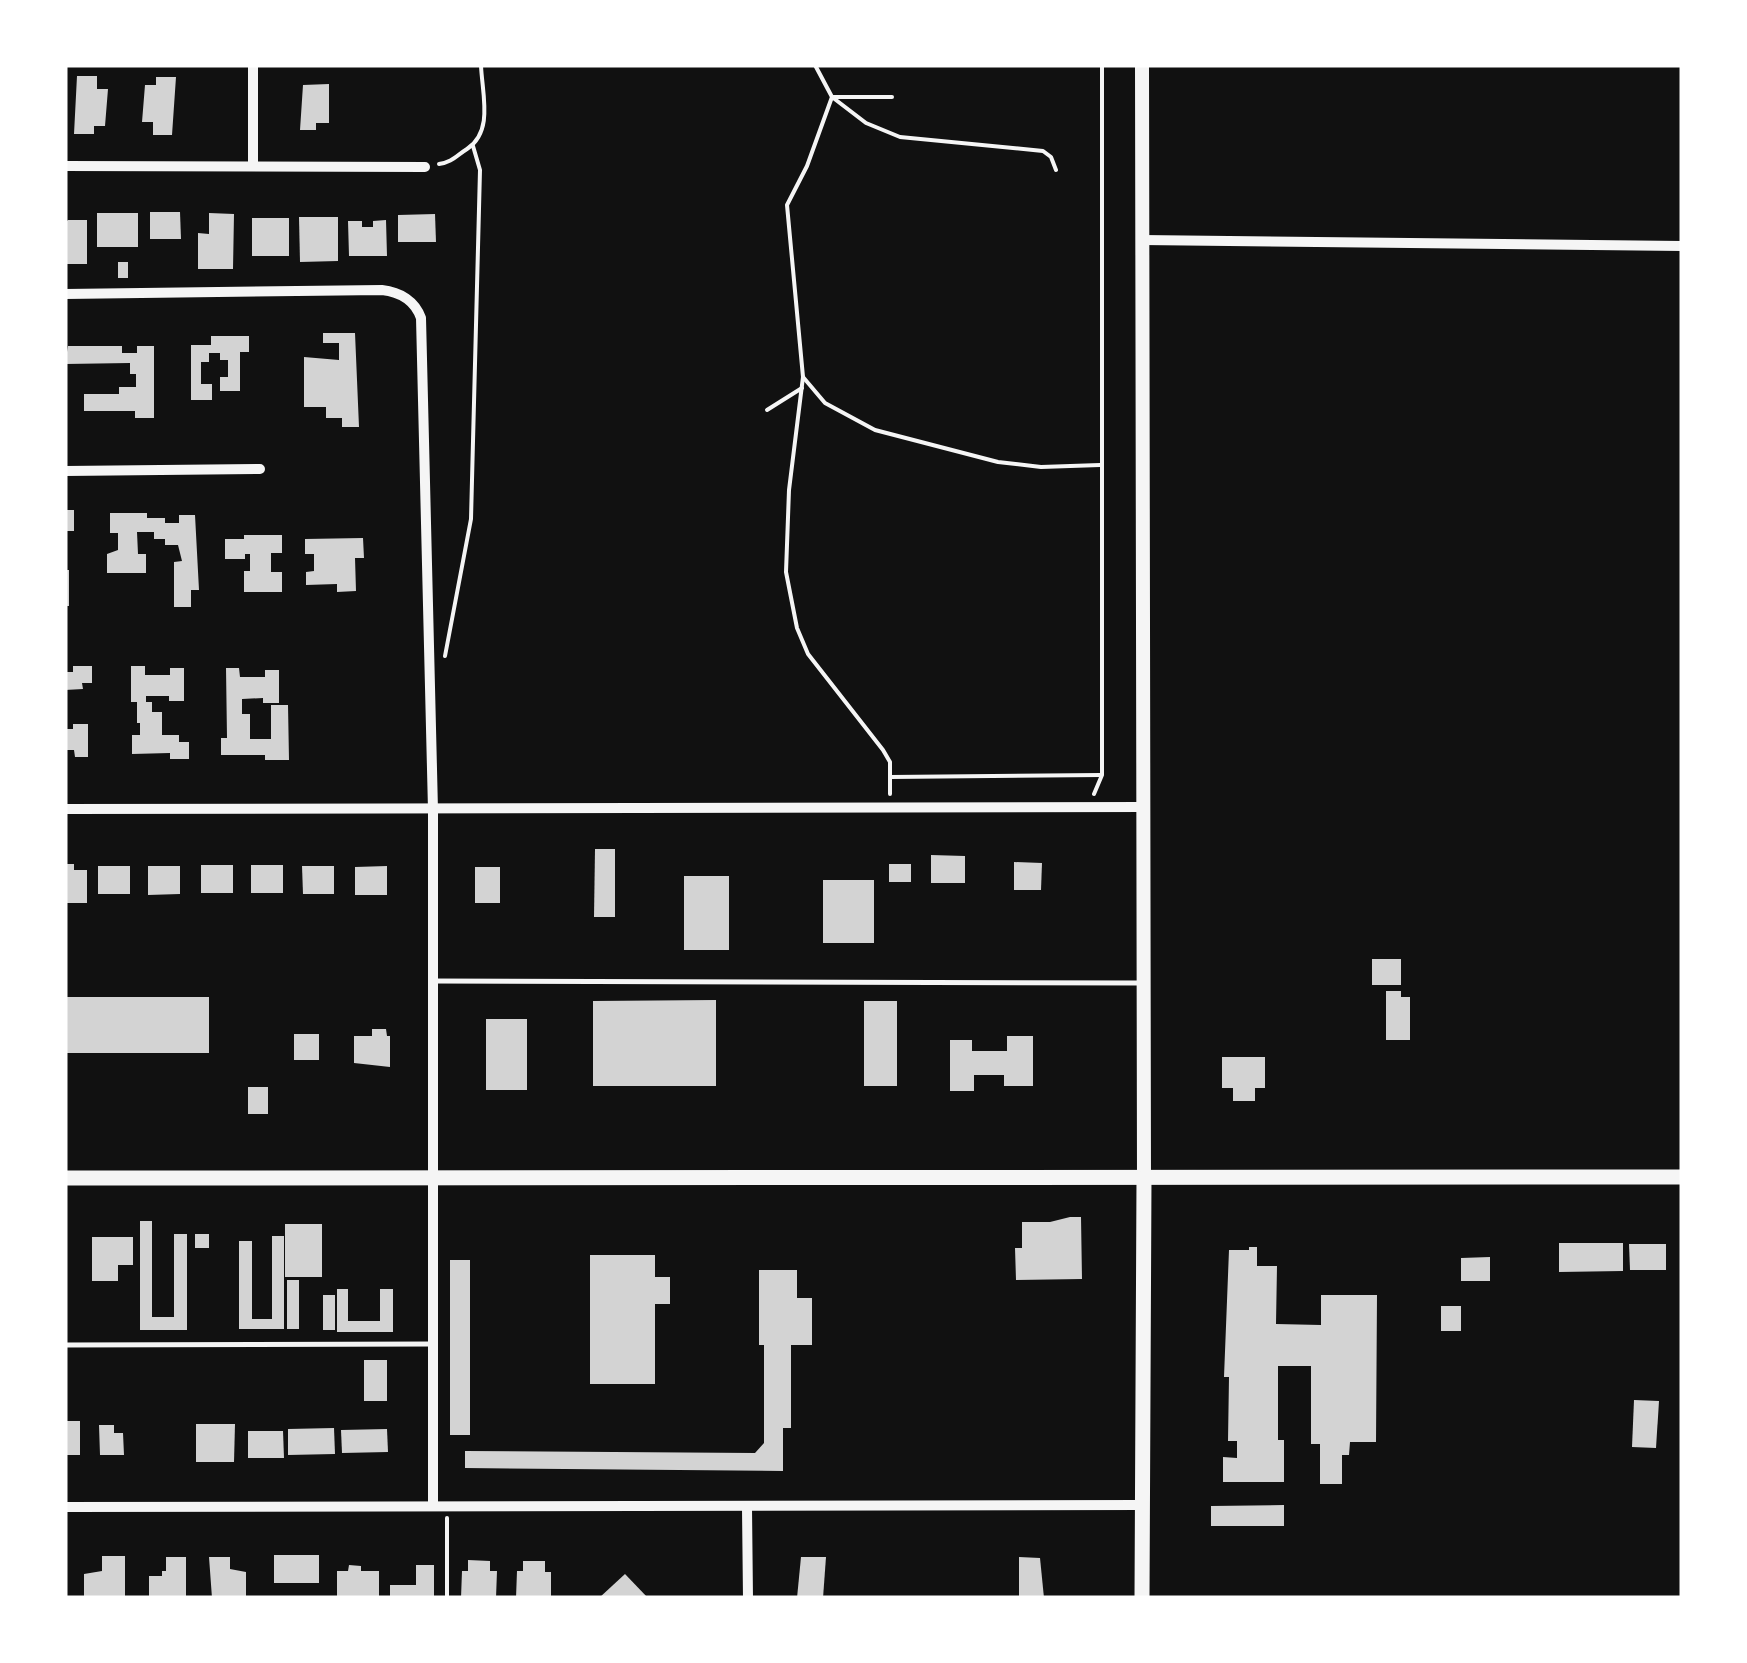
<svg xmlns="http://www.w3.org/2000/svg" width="1747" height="1663" viewBox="0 0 1747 1663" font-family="'Space Grotesk',sans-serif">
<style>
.building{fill:#d3d3d3}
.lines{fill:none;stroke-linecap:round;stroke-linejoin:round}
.path{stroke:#f5f5f5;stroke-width:4}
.service{stroke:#f5f5f5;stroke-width:5}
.minor{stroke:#f5f5f5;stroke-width:10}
.tertiary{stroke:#f5f5f5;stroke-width:14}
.secondary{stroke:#f5f5f5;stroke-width:15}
</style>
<rect width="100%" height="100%" fill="#111"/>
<g class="building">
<path d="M77,76h20v13h11l-3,37h-11v8h-20z"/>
<path d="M156,77h20l-4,58h-19v-13h-11l3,-37h11z"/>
<path d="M329,84v39h-13v7h-16l3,-45z"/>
<path d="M150,212h30l1,27h-31z"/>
<rect x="97" y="213" width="41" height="34"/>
<path d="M209,213l25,1 -1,55h-35v-36l11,1z"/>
<path d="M435,214l1,28h-38v-27z"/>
<path d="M299,217h39v44l-38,1z"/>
<rect x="252" y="218" width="37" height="38"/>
<path d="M68,220h19v44h-22v-41z"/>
<path d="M386,220l1,36h-38l-1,-35h14v6h11v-6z"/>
<rect x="118" y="262" width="10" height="16"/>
<path d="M323,333h32l4,94h-17v-9h-16v-11h-22v-50l35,3v-17h-16z"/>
<path d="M211,336h38v16h-9v39h-20v-14h8v-17h-8v-7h-11v9h-8v22h11v16h-21v-55h20z"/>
<path d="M68,346h54v7h15v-7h17v72h-19v-7h-51v-17h35v-7h17v-13h-6v-11l-65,1z"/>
<rect x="65" y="510" width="9" height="21"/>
<path d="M110,513h37v5h18v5h14v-8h16l4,75h-8v17h-17v-45l8,-1 -4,-16h-13v-6h-11v-7h-17l1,22h8v19h-39v-19l11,-4v-17h-8z"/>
<path d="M244,535h38v18h-11v19h11v20h-38v-21h6v-17h-5v5h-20v-20h19z"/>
<path d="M363,538l1,20h-9l1,33 -19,1v-8l-31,1v-13l8,-1v-17h-9v-15z"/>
<rect x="65" y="570" width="4" height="36"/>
<path d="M73,666h19v17h-10l1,6 -18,1v-18h8z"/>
<path d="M131,666h14v9h25v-7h14v33h-15v-5h-23v6h6v10h10v23h17v7h10v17h-19v-6l-38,1v-19h8v-12h-3v-21h-6z"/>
<path d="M226,668h13l1,9h25v-7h14v33h-16v-5l-21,1v15h8v25h21v-34h17l1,55h-24v-5h-44v-17h6z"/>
<path d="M73,724h15v33h-13l-1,-7h-9v-21h8z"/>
<path d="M595,849h20v68h-21z"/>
<path d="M931,855l34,1v27h-34z"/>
<path d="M1014,862l28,1 -1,27h-27z"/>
<path d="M65,864h9v6h13v33h-22z"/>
<rect x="889" y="864" width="22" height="18"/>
<rect x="201" y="865" width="32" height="28"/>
<rect x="251" y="865" width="32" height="28"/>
<rect x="98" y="866" width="32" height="28"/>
<path d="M148,866h32v28l-32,1z"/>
<path d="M302,866h32v28h-31z"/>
<path d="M387,866v29h-32v-28z"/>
<rect x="475" y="867" width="25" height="36"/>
<rect x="684" y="876" width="45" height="74"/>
<rect x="823" y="880" width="51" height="63"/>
<rect x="1372" y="959" width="29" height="26"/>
<path d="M1386,991h15v6h9v43h-24z"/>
<rect x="65" y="997" width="144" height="56"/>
<path d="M716,1000v86h-123v-85z"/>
<rect x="864" y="1001" width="33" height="85"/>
<rect x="486" y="1019" width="41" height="71"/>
<path d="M372,1029h14l1,7h3v31l-36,-4v-27h18z"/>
<rect x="294" y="1034" width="25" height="26"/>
<path d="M1007,1036h26v50h-29v-11h-30v16h-24v-51h22v11h35z"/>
<path d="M1222,1057h43v31h-10v13h-22v-13h-11z"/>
<rect x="248" y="1087" width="20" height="27"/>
<path d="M1070,1217h11l1,62 -66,1 -1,-32h7v-26h28z"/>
<path d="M140,1221h12v96h22v-83h13v96h-47z"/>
<rect x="285" y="1224" width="37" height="53"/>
<rect x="195" y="1234" width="14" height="14"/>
<path d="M272,1236h12v93h-45v-88h13v78h20z"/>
<path d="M92,1237h41v28h-15v16h-26z"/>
<path d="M1559,1243h64v28l-64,1z"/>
<path d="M1629,1244h37v26h-36z"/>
<path d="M1249,1247h8v19h20l-1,58 45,1v-30h56l-1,147h-26l-1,13h-7v29h-22v-40h-9v-78h-33v74h6v42h-61v-25l14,1v-17h-9l1,-64h-5l5,-127h20z"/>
<path d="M590,1255h65v22h15v27h-15v80h-65z"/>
<path d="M1490,1257v24h-29v-23z"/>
<rect x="450" y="1260" width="20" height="175"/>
<path d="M759,1270h38v28h15v47h-21v83h-8v43l-318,-3v-17l290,2 9,-10v-98h-5z"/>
<rect x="287" y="1280" width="12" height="49"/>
<path d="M337,1289h11v32h32v-32h13v43h-56z"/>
<rect x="323" y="1295" width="12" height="35"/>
<rect x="1441" y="1306" width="20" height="25"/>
<rect x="364" y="1360" width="23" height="41"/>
<path d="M1634,1400l25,1 -3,47 -24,-1z"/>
<rect x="65" y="1421" width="15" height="34"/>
<path d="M196,1424h39l-1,38h-38z"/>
<path d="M99,1425h15v8h9l1,22h-24z"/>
<path d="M334,1428l1,26 -47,1v-26z"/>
<path d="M387,1429l1,23 -46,1 -1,-23z"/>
<path d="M248,1431h35l1,27h-36z"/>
<path d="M1284,1505v21h-73v-20z"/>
<rect x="274" y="1555" width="45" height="28"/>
<path d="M102,1556h23v42h-41v-24l18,-3z"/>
<path d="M166,1557h20v41h-37v-22h13v-5h4z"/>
<path d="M209,1557h21v12l16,3v26h-34z"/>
<path d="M801,1557h25l-3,41h-26z"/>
<path d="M1019,1557l21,1 4,40h-25z"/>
<path d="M468,1560l22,1v10h7l-1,27h-35l1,-27h6z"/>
<path d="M523,1561h22v11h6v26h-35l1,-27h6z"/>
<path d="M349,1565l12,1v5h18v27h-42v-27h11z"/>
<path d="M416,1565h18v33h-44v-13h26z"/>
<path d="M625,1574l23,24h-49z"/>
</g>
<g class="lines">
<g class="path">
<path d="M815,65l17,32 -25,69 -20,39 16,172 -14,113 -3,82 11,56 11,26 75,96 7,12v32"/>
<path d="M832,97l34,26 34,14 143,14 8,6 5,13"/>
<path d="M832,97h60"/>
<path d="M439,164c13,-2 17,-8 28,-15 27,-18 15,-55 14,-84"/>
<path d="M803,377l22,26 50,27 123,32 43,5 59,-2"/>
<path d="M767,410l35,-22"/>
<path d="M445,656l26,-137 9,-349 -7,-24"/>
<path d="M890,777l211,-2"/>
<path d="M1094,794l8,-19v-710"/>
<path d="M447,1598v-80"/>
</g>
<g class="service">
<path d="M433,981l707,2"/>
<path d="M65,1345l367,-1"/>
</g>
<g class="minor">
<path d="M253,165v-100"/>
<path d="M65,166l360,1"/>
<path d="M1142,240l540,6"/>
<path d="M65,294l317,-4c18,2 33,11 39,28l12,492v696"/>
<path d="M65,471l195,-2"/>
<path d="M65,809l1079,-2"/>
<path d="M65,1507l1076,-2"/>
<path d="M747,1508l1,90"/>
</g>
<path class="tertiary" d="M1142,65l2,1113"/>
<g class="secondary">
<path d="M65,1178l1617,-1"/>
<path d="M1142,1598l2,-420"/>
</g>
</g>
<rect width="1747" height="1663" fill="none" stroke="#ffffff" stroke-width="135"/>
</svg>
